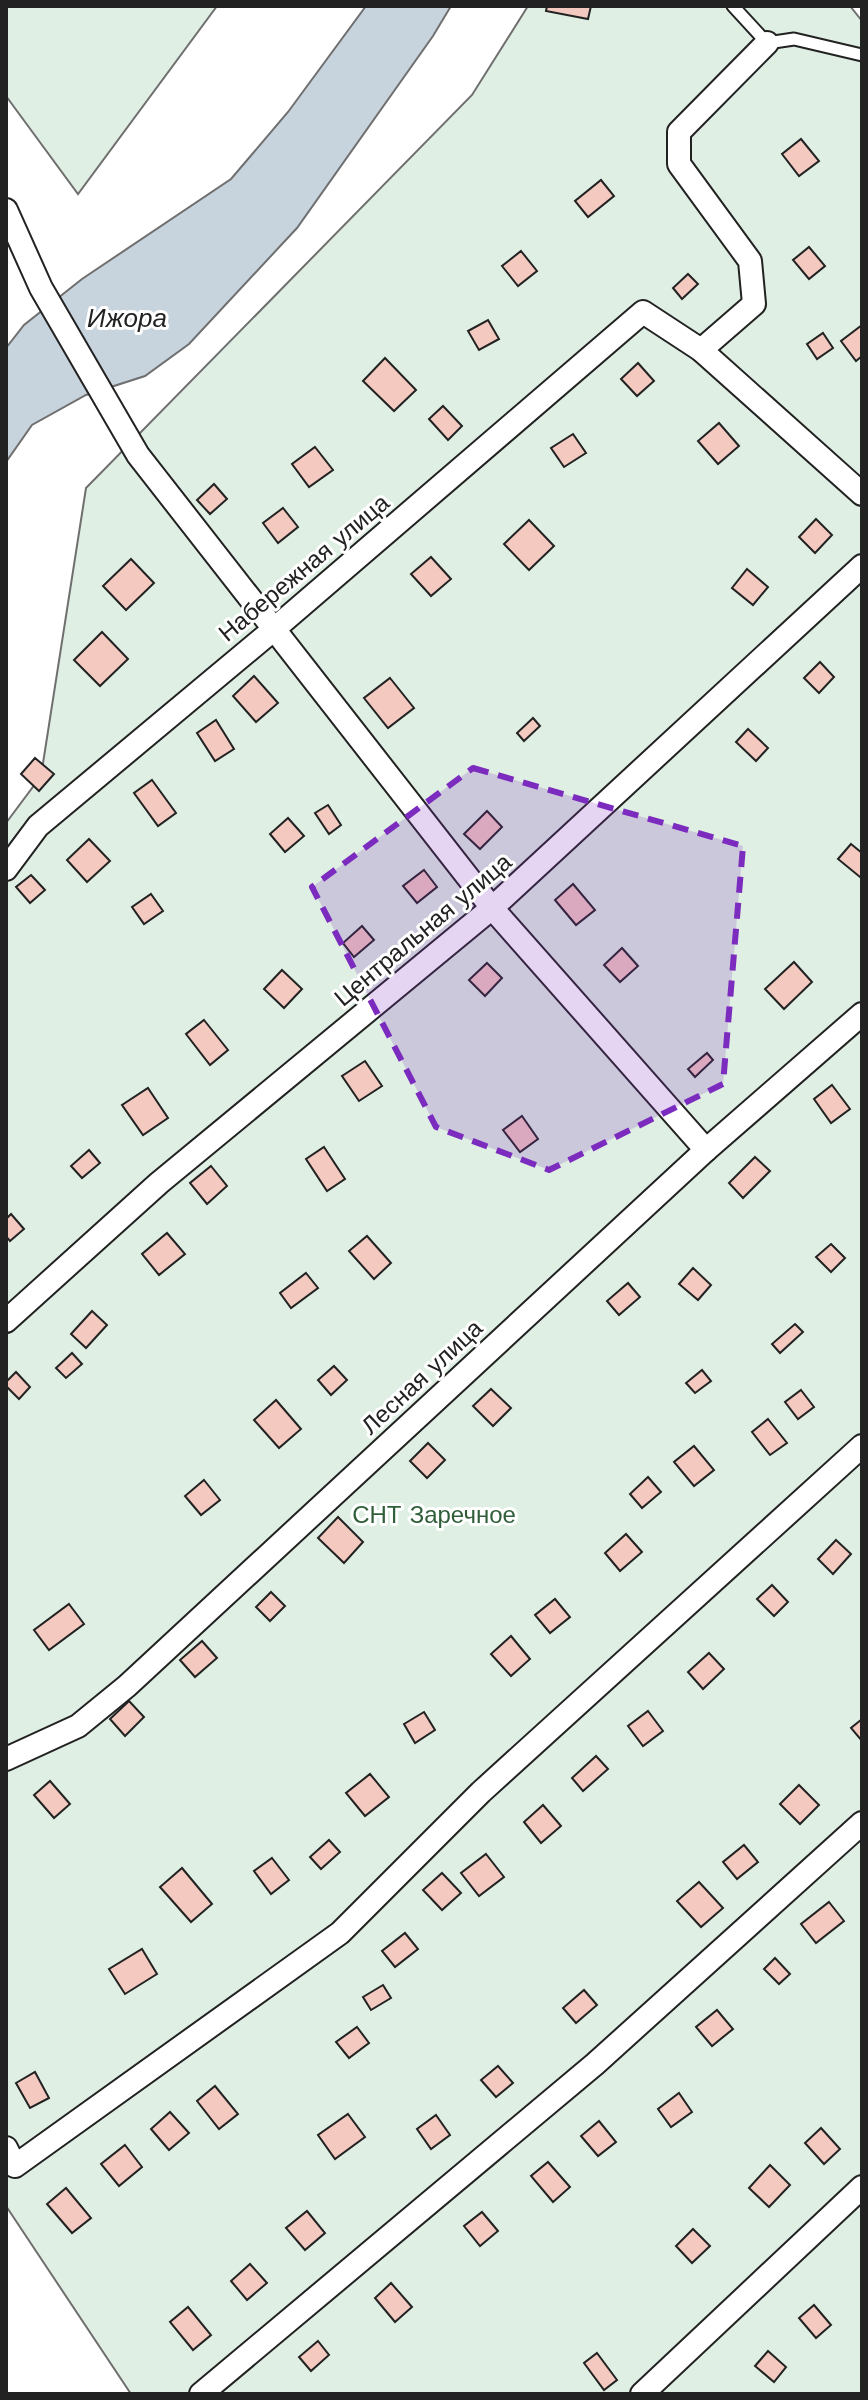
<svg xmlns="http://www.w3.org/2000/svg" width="868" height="2400" viewBox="0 0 868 2400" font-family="'Work Sans',sans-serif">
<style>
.green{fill:#e0efe3;stroke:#6f6f6f;stroke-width:2}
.water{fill:#c7d3dd;stroke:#6f6f6f;stroke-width:2}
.building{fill:#f3c9c0;stroke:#222;stroke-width:2}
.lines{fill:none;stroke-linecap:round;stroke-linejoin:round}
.service-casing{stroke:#222;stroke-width:15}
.minor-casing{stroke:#222;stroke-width:26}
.service{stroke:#fff;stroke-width:11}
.minor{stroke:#fff;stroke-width:22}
.marked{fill:#7b2cbf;fill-opacity:0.2;stroke:#7b2cbf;stroke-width:6;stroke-dasharray:16 10;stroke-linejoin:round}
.labels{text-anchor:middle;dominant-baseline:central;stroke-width:6;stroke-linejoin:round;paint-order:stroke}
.street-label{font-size:24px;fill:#222;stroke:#fff}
.park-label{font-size:24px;fill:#2f5e38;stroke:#fff}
.water-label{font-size:26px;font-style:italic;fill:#222;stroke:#fff}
</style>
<rect width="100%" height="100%" fill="#fff"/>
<g class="green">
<path d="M6,6h211l-139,188 -72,-98z"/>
<path d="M528,6h322l12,15v2373h-731l-125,-188v-1383l35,-47 45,-288 386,-393z"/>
</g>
<path class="water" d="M366,6h85l-18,30 -136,192 -108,116 -44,32 -59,19 -54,30 -26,37v-114l18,-23 58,-46 149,-100 57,-67z"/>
<g class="building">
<path d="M547,6h44l-3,13 -42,-8z"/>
<path d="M801,139l18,22 -20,15 -17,-22z"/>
<path d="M601,180l13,16 -26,21 -13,-16z"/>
<path d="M809,247l16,19 -16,13 -16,-19z"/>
<path d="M521,251l16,20 -19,15 -16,-20z"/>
<path d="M688,274l10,10 -16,15 -9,-11z"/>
<path d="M488,320l11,19 -20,11 -11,-19z"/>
<path d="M862,325v31l-6,5 -15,-20z"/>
<path d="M823,333l10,15 -16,11 -10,-15z"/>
<path d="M385,358l31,32 -22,21 -31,-30z"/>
<path d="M638,363l16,18 -17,15 -16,-17z"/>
<path d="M443,406l19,20 -14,14 -19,-21z"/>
<path d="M719,423l20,23 -21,18 -20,-23z"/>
<path d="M573,434l13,19 -22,14 -13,-19z"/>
<path d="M315,447l18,23 -24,17 -17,-23z"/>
<path d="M214,484l13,15 -17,15 -13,-14z"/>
<path d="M283,508l15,19 -20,16 -15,-20z"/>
<path d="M816,519l16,16 -17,18 -16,-16z"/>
<path d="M529,520l25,26 -25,24 -25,-26z"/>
<path d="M431,557l20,22 -20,17 -20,-22z"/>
<path d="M131,559l23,24 -28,27 -23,-24z"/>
<path d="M747,569l21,18 -15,18 -21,-17z"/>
<path d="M102,632l26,27 -28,27 -26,-26z"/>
<path d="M820,662l14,15 -15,16 -15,-15z"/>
<path d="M254,676l24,27 -22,19 -23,-26z"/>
<path d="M390,678l24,30 -26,20 -24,-30z"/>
<path d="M533,718l7,8 -16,15 -7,-8z"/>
<path d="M216,720l18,29 -19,12 -18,-28z"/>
<path d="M748,729l20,19 -12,13 -20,-19z"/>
<path d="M35,758l19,16 -15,17 -18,-17z"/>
<path d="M152,780l24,33 -18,13 -24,-33z"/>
<path d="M328,805l13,20 -12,9 -14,-21z"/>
<path d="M487,811l15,16 -22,22 -16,-15z"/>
<path d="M288,818l16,18 -19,16 -15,-18z"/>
<path d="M89,839l21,22 -23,21 -20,-22z"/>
<path d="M851,844l11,9v22l-2,2 -22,-18z"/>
<path d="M424,870l13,17 -20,16 -14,-17z"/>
<path d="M31,875l14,15 -15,13 -14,-16z"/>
<path d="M573,884l22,26 -19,15 -21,-25z"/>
<path d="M151,894l12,17 -19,13 -12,-17z"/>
<path d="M362,926l12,14 -20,17 -11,-14z"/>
<path d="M622,948l16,18 -18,16 -16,-17z"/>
<path d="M794,962l18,20 -28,27 -19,-20z"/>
<path d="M487,963l15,15 -17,18 -16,-16z"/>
<path d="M282,970l20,19 -18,19 -20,-19z"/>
<path d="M204,1020l24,30 -18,15 -24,-31z"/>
<path d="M707,1053l6,7 -18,17 -7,-8z"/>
<path d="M365,1061l17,25 -23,15 -17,-25z"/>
<path d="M832,1085l18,24 -19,14 -17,-24z"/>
<path d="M148,1088l20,30 -25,17 -21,-30z"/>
<path d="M522,1116l16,23 -18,13 -17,-22z"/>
<path d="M324,1147l21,32 -18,12 -21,-32z"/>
<path d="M89,1150l11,13 -18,15 -11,-12z"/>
<path d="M755,1157l15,14 -27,27 -14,-15z"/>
<path d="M211,1166l16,20 -20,18 -17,-21z"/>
<path d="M11,1214l13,15 -14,12 -4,-5v-17z"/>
<path d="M167,1233l18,21 -26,21 -17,-21z"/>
<path d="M367,1236l24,27 -17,16 -25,-28z"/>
<path d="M831,1244l14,14 -14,14 -15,-15z"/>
<path d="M693,1268l18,17 -13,15 -19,-16z"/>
<path d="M306,1273l12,15 -27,20 -11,-15z"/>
<path d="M628,1283l12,14 -21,18 -12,-14z"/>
<path d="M92,1311l15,14 -21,23 -15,-14z"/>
<path d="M795,1324l8,8 -23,21 -8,-9z"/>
<path d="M72,1353l10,11 -16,14 -10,-10z"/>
<path d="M334,1366l13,14 -16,15 -13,-15z"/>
<path d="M702,1370l9,11 -16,12 -9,-10z"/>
<path d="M16,1372l14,15 -11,12 -13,-13v-4z"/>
<path d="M491,1389l20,19 -18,18 -20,-20z"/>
<path d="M801,1390l13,17 -16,12 -13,-17z"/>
<path d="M276,1400l25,29 -22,19 -25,-28z"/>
<path d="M768,1419l19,24 -17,12 -18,-23z"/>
<path d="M428,1443l17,17 -18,18 -17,-17z"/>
<path d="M694,1446l20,24 -20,16 -20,-24z"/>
<path d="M648,1477l13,15 -19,16 -12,-14z"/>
<path d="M204,1480l16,20 -19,15 -16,-19z"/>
<path d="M338,1517l25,25 -19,21 -26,-25z"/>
<path d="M626,1534l16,18 -22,19 -15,-18z"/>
<path d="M836,1540l15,14 -18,20 -15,-15z"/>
<path d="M772,1585l16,17 -14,14 -17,-17z"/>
<path d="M271,1592l14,14 -15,15 -14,-14z"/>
<path d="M555,1599l15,18 -20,16 -15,-18z"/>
<path d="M69,1604l15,20 -35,26 -15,-20z"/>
<path d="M511,1636l19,23 -19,17 -20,-22z"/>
<path d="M202,1641l15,17 -22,19 -15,-17z"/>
<path d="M709,1653l15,16 -21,20 -15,-17z"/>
<path d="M129,1701l15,16 -19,19 -15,-17z"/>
<path d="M648,1711l15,20 -20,15 -15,-20z"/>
<path d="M424,1712l11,18 -20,13 -11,-19z"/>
<path d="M862,1719v22l-11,-13z"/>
<path d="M596,1756l12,13 -25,22 -11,-13z"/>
<path d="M370,1774l19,23 -24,19 -19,-23z"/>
<path d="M50,1781l20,23 -16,14 -20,-23z"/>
<path d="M799,1785l20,20 -19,19 -20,-20z"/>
<path d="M543,1805l18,21 -20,17 -17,-21z"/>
<path d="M329,1840l11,12 -19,17 -11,-12z"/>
<path d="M744,1845l14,17 -21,17 -14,-17z"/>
<path d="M486,1854l18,23 -25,19 -18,-23z"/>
<path d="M272,1858l17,22 -18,14 -17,-23z"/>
<path d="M182,1868l30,36 -21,18 -31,-35z"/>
<path d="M442,1873l19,20 -19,17 -19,-20z"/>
<path d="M699,1882l24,26 -22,19 -24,-26z"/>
<path d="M829,1902l15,19 -28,22 -15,-19z"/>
<path d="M405,1933l13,16 -23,18 -13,-16z"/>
<path d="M142,1949l15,25 -32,20 -16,-25z"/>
<path d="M775,1958l15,16 -11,10 -15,-15z"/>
<path d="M383,1985l8,13 -20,12 -8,-13z"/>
<path d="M584,1990l13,15 -21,18 -13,-15z"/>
<path d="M717,2010l16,19 -21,17 -16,-19z"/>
<path d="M357,2027l12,16 -20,15 -13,-16z"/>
<path d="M498,2066l15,17 -17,14 -15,-17z"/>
<path d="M35,2072l14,26 -19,10 -14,-25z"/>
<path d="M215,2086l23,28 -19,15 -22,-28z"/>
<path d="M679,2093l13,19 -21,15 -13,-18z"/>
<path d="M170,2112l19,21 -20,17 -18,-21z"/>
<path d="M348,2114l17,23 -30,22 -17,-24z"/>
<path d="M436,2115l14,20 -19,14 -14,-20z"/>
<path d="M599,2121l17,21 -18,14 -17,-20z"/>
<path d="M821,2128l19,21 -16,15 -19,-21z"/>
<path d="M125,2145l17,22 -23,19 -18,-22z"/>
<path d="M548,2162l22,25 -17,15 -22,-26z"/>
<path d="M770,2165l20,20 -21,22 -20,-19z"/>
<path d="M66,2188l25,30 -19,15 -25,-29z"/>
<path d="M307,2211l18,22 -20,17 -19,-22z"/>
<path d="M482,2212l16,19 -18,15 -16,-20z"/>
<path d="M693,2229l17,17 -18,17 -16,-17z"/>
<path d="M250,2264l17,19 -20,17 -16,-19z"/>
<path d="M391,2283l21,24 -17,15 -20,-24z"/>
<path d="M814,2305l17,20 -15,13 -17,-20z"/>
<path d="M188,2307l23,28 -18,15 -23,-28z"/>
<path d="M318,2341l11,14 -18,16 -12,-14z"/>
<path d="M768,2351l18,16 -12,15 -19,-16z"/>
<path d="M597,2353l20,27 -13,10 -20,-27z"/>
</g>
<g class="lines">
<defs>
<path id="service" d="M733,6l34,37 27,-4 68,16"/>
<g id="minor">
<path d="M6,210l35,78 97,167 354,453 214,242"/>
<path d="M701,350l53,-46 -4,-43 -71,-97v-32l88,-89"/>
<path d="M6,869l32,-43 235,-196 370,-318 58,38 161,144"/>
<path d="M6,1321l153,-138 333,-275 370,-342"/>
<path d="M6,1759l72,-33 49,-40 579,-536 156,-136"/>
<path d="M6,2148l9,18 325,-233 141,-141 381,-346"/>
<path d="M201,2394l394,-330 267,-241"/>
<path d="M642,2394l220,-207"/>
</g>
</defs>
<use href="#service" class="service-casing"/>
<use href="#minor" class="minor-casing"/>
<use href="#service" class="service"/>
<use href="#minor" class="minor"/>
</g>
<path class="marked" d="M473,768l270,78 -20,238 -174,86 -113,-43 -124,-240z"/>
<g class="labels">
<g class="street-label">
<text transform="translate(304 568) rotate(-40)">Набережная улица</text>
<text transform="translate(423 930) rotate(-40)">Центральная улица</text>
<text transform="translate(422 1377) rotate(-43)">Лесная улица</text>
</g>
<g class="park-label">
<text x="434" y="1515">СНТ Заречное</text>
</g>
<g class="water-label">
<text x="127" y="318">Ижора</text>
</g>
</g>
<rect width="868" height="2400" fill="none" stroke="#222222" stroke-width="16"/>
</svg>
